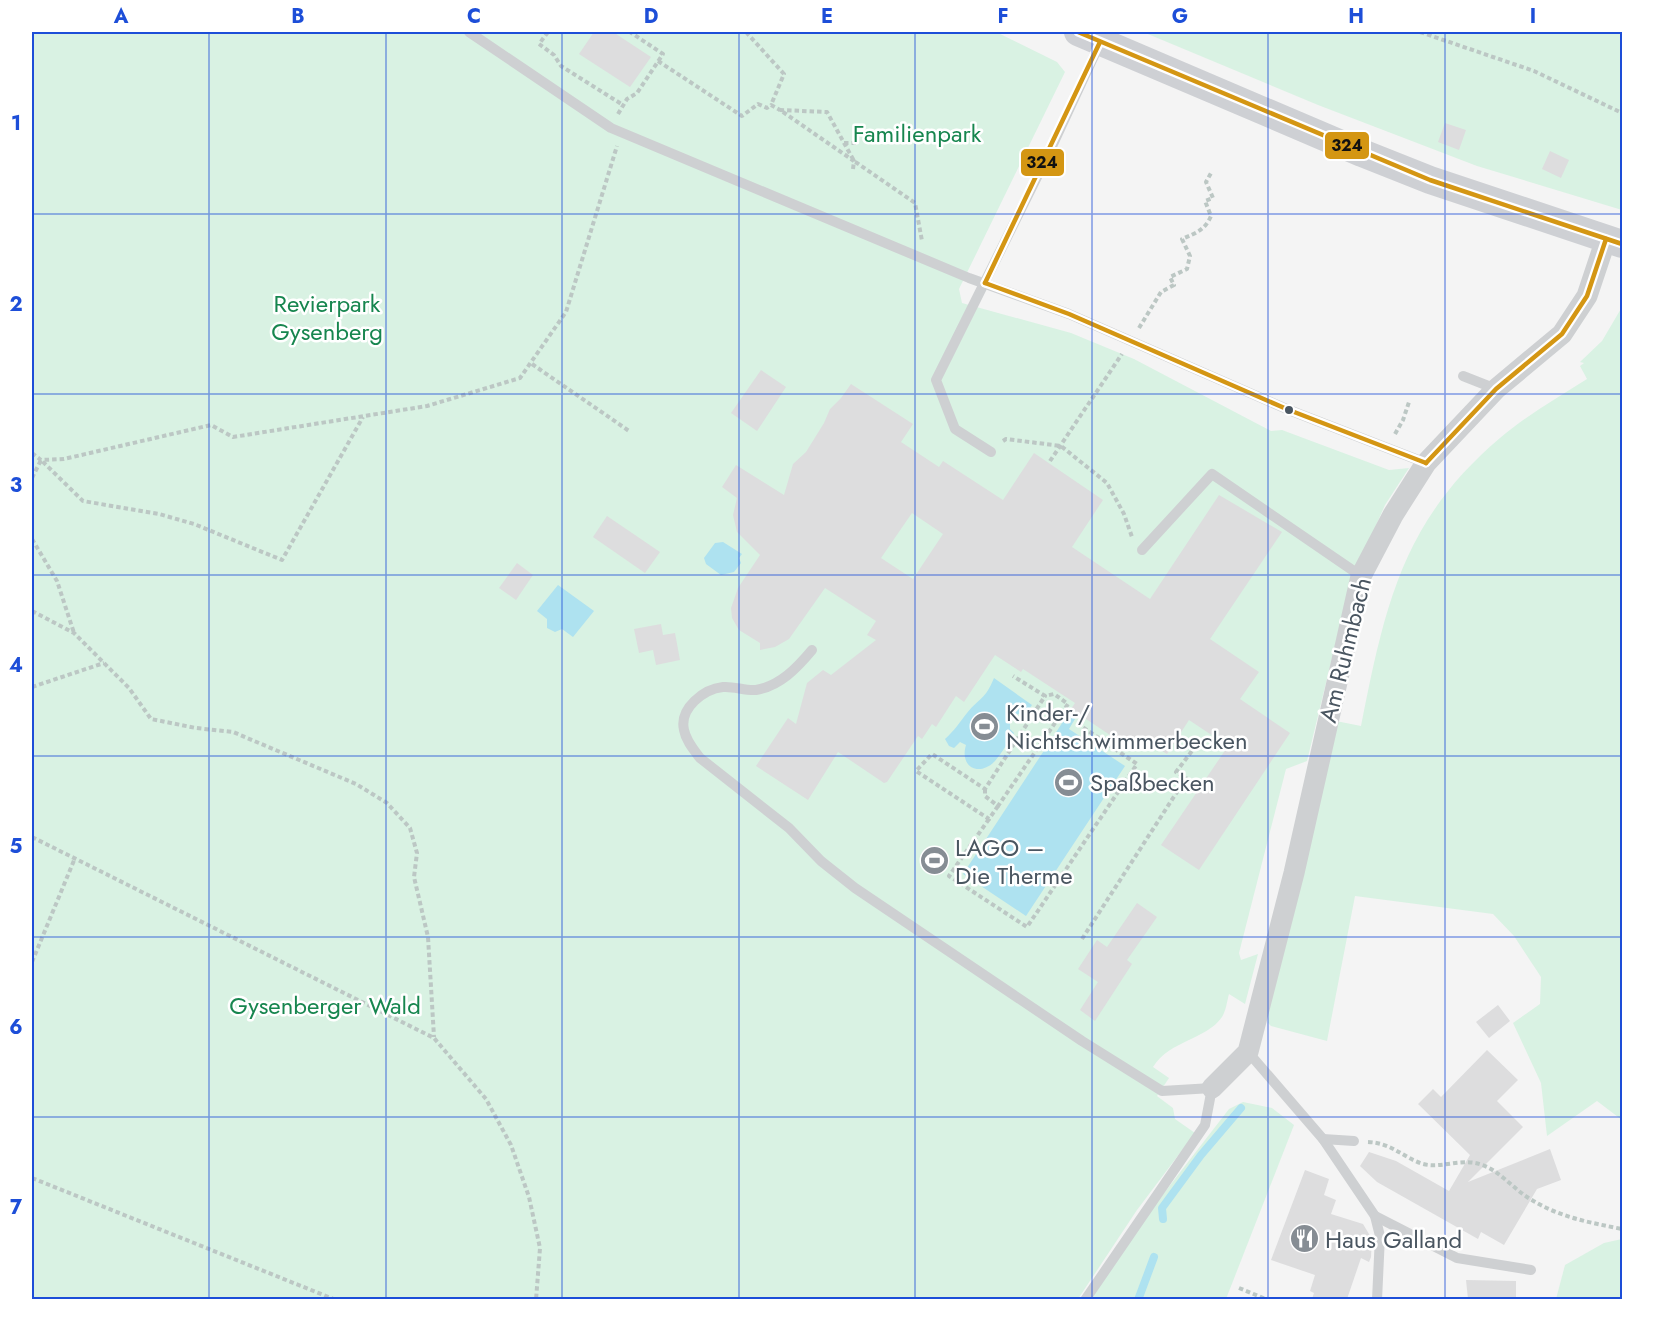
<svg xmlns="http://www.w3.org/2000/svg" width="1654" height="1331" viewBox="0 0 1654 1331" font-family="Jost,sans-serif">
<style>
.green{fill:#d9f2e3}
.water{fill:#aee2f0}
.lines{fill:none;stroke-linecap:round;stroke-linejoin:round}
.stream{stroke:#aee2f0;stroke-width:8}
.building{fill:#ddddde;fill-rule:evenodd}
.path{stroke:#bcc7c4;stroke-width:4;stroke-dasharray:4.5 3;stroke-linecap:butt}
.service{stroke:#ced0d2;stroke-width:10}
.minor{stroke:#ced0d2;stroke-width:21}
.secondary{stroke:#ced0d4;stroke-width:28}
.bus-1-casing{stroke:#fff;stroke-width:9}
.bus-1{stroke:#d49613;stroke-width:4.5}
.grid{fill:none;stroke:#1d4ed8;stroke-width:1.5;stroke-opacity:0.55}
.bus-dot{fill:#4a5661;stroke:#fff;stroke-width:2}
.labels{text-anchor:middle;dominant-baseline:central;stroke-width:5;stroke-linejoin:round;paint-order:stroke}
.park-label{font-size:24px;fill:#17864f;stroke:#fff}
.street-label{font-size:24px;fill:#4a5661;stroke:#fff}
.poi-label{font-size:24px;fill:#4a5661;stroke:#fff;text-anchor:start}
.line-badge{stroke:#fff;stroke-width:2}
.pale-badge-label{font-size:16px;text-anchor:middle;font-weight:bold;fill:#111}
.neatline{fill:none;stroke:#1d4ed8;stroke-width:2}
.grid-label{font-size:20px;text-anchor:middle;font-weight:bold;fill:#1d4ed8}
</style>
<rect width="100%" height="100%" fill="#f4f4f4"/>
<g class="green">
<path d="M32,32h964l61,30 8,10 -106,217 3,14 109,30 63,26 137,72 11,-1 107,40 20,-2 -24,37 -35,79 -43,177 -21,8 -47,184 2,7 17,-6 -13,50 -16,-10c-2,7 -3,17 -7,23 -16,23 -52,23 -69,50l16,11 -12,18 16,12 2,11 20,14 -58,77 -59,89h-1046z"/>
<path d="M1143,32h479v178l-145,-44 -159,-61z"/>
<path d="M1622,307v813l-25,-19 -50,35 -6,-53 -28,-60 27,-19 1,-27 -27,-41 -21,-22 -138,-18 -28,145 -56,-15 -3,-3 2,-25 66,-277 25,5c24,-120 41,-205 139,-288 27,-23 57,-40 87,-59l-7,-13 4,-3 -4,-1 22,-21z"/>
<path d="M1243,1102l29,6 22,17 -68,174 -137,1 58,-85 82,-106z"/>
<path d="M1622,1239v60h-66l9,-34 39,-22z"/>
</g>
<g class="water">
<path d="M723,542l19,12 -3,4 2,5 -7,9 -13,3 -15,-11 -2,-6 11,-15z"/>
<path d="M558,585l36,26 -21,26 -11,-8 -7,3 -8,-4v-9l-10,-8z"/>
<path d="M994,678l38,27 -5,7 -9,2 -8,8v7l4,4c-6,9 -12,20 -19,28 -15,16 -36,7 -29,-16l-6,-3 -6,6 -5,-2 -4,-7c9,-8 15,-17 22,-26 13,-16 18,-13 27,-35z"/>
<path d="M1068,714l7,5 -6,10 56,37 -99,150 -63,-42z"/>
</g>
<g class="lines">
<g class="stream">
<path d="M1163,1219l-1,-11 39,-53 40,-47"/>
<path d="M1138,1300l16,-43"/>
</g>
</g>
<g class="building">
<path d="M594,32h19l38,25 -21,30 -51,-33z"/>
<path d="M1445,123l21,7 -7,20 -21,-8z"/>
<path d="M1550,151l19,9 -8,18 -19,-9z"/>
<path d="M761,370l25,17 -29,44 -26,-18z"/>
<path d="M851,384l62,40 -12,18 38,25 4,-6 60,39 31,-47 69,47 -31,47 78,52 69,-104 63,37 -72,107 49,33 -19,27 50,34 -91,137 -38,-25 67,-99 -39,-26 -22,34 -13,-8 -23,3 -60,-40 4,-6 -52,-34 -2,3 -26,-17 -31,47 -8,-6 -20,31 -4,-3 -10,15 -4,-3 -31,46 -3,1 -46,-31 -30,48 -52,-34 32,-48 8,6 11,-41 16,-13 8,5 45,-35 -9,-5 9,-14 -51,-33 -36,51 -14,8 -15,3v-7l-21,-13 -7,-12 -1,-10 7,-20 22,-33 -23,-23 -4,-17 4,-17 -15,-11 14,-22 48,30 9,-31 13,-12 18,-29 6,-14 11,-11zM912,513l31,21 -30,45 -32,-21z"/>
<path d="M607,516l53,36 -15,21 -52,-36z"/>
<path d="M517,563l16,12 -17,25 -17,-12z"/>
<path d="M661,624l2,11 12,-2 5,27 -24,5 -3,-15 -14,3 -5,-24z"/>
<path d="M1137,903l20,14 -30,43 5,4 -37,57 -15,-11 18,-28 -20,-13 19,-29 10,7z"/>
<path d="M1498,1005l12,16 -21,17 -13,-16z"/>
<path d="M1487,1050l31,30 -21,21 26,26 -55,55 82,-33 11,31 -24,9 -33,56 -23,-13 -3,7 -101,-57 -17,-16 9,-14 27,9 53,30 21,-36 -52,-51 15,-15 8,8z"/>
<path d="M1305,1170l24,9 -5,16 12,5 -5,14 32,10 9,15 -1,18 -2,5 -8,-4 -14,41h-35l2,-6 -4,-2 5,-16 -44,-15z"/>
<path d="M1466,1280l50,1v18h-48z"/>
</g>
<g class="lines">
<g class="path">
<path d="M548,32l-9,12 15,11 7,11 62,39"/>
<path d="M746,32l38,42 -13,31"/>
<path d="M1420,32l114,39 88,42"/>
<path d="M658,61l84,55 16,-12 9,4 4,-3 9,5"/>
<path d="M618,114l9,-15 10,-6 26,-39 -33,-22"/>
<path d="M844,143h13"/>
<path d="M853,169l1,-8 -74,-51 47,2 27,49 61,42 7,38"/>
<path d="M1139,328l22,-36 13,-7 -4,-8 17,-8 3,-13 -8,-17c14,-6 23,-9 29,-23l-6,-15 8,-3 -7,-16 5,-9"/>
<path d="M532,364l97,67"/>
<path d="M1395,434l8,-14 6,-18"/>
<path d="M1003,441l3,-2 55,7 46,37 17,31 8,23"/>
<path d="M32,453l9,7 23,-1 147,-34 22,12 194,-31 93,-28 46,-66 51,-166"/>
<path d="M1050,461l72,-107"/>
<path d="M32,478l9,-18 42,41 76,13 35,10 88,36 81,-143"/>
<path d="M32,539l25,42 17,52"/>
<path d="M32,611l42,22 55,55 22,31 45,9 37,4 123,52 31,19 23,25 7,25 -3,24 14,60 6,100"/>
<path d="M32,687l72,-24"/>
<path d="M985,789v7l13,10 70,-102 -14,-10 -9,2"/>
<path d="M998,806l-9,13 -73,-48 16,-17 53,35 60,-93 -32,-20"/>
<path d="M989,819l-40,57 78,51 110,-163 -59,-40"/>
<path d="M32,837l402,201 52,61 25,46 18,52 11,51 -4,52"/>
<path d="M1082,939l104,-161 -10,-6 25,-33"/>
<path d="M32,962l43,-104"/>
<path d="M1368,1142c24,1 34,15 55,22 20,5 38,-7 59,1 16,5 30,22 45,32 31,20 60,25 95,32"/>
<path d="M32,1178l304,122"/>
<path d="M1239,1288l29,12"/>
</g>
<g class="service">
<path d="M469,32l142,96 358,150 100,36 220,96 137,53"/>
<path d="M1463,376l33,13"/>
<path d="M991,452l-36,-23 -19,-49 112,-225 52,-112"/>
<path d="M1142,550l70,-76 149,102"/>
<path d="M812,650c-15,18 -32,36 -56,40 -11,1 -22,-4 -33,-3 -19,2 -44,21 -39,43 2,11 10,20 16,28l89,70 32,33 34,27 227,153 80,50 50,-3 -7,37 -120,175"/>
<path d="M1248,1052l75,87 52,77 5,20 -3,64"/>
<path d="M1323,1139l31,2"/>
<path d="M1375,1216l82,42 74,12"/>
</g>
<path class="minor" d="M1212,1088l36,-36 46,-179 67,-297 32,-61 33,-52 70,-74 66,-55 25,-38 19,-57"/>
<path class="secondary" d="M1078,32l284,121 68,27 192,64"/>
<defs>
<g id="bus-1">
<path d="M1078,32l352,148 192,64"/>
<path d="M985,283l84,31 220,96 137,53"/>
<path d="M985,283l115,-241"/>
<path d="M1426,463l70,-74 66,-55 25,-38 19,-57"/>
</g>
</defs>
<use href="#bus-1" class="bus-1-casing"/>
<use href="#bus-1" class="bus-1"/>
</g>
<path class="grid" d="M209,32v1268M386,32v1268M562,32v1268M739,32v1268M915,32v1268M1092,32v1268M1268,32v1268M1445,32v1268M32,214h1590M32,394h1590M32,575h1590M32,756h1590M32,937h1590M32,1117h1590"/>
<defs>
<symbol id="stadium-disc" viewBox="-11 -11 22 22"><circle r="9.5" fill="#868d94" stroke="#fff"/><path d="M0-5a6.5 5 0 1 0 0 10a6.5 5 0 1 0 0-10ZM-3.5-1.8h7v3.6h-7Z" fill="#fff"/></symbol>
<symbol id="restaurant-disc" viewBox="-11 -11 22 22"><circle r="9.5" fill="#868d94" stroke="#fff"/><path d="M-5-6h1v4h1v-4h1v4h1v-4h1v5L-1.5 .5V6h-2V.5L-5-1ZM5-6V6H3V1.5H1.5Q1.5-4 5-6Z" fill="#fff"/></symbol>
</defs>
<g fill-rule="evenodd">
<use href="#stadium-disc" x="968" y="710" width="33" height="33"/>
<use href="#stadium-disc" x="1052" y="766" width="33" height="33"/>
<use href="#stadium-disc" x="918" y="844" width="33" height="33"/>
<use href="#restaurant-disc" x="1288" y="1222" width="33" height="33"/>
</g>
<circle class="bus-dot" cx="1289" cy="410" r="5"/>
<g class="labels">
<g class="park-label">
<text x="917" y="133">Familienpark</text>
<text x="327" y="303">Revierpark<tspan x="327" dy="28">Gysenberg</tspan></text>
<text x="325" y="1005">Gysenberger Wald</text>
</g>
<g class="street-label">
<text transform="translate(1345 650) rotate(-76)">Am Ruhmbach</text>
</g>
<g class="poi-label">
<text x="1006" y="712">Kinder-/<tspan x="1006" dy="28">Nichtschwimmerbecken</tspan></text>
<text x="1090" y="782">Spaßbecken</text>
<text x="955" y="847">LAGO –<tspan x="955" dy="28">Die Therme</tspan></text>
<text x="1325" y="1239">Haus Galland</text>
</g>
</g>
<g class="line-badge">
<rect x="1324" y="131" width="46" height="29" rx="6" fill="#d49613"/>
<rect x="1020" y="148" width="45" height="29" rx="6" fill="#d49613"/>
</g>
<g class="pale-badge-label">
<text x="1347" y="151">324</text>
<text x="1042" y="168">324</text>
</g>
<rect width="1654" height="1331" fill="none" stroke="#ffffff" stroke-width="66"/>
<rect x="33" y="33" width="1588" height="1265" class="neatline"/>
<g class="grid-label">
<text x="121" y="23">A</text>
<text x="298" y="23">B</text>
<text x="474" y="23">C</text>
<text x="651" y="23">D</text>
<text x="827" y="23">E</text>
<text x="1003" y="23">F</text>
<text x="1180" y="23">G</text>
<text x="1356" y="23">H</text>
<text x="1533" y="23">I</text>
<text x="16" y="130">1</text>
<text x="16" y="311">2</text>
<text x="16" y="492">3</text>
<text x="16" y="672">4</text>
<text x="16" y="853">5</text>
<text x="16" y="1034">6</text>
<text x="16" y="1214">7</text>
</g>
</svg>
